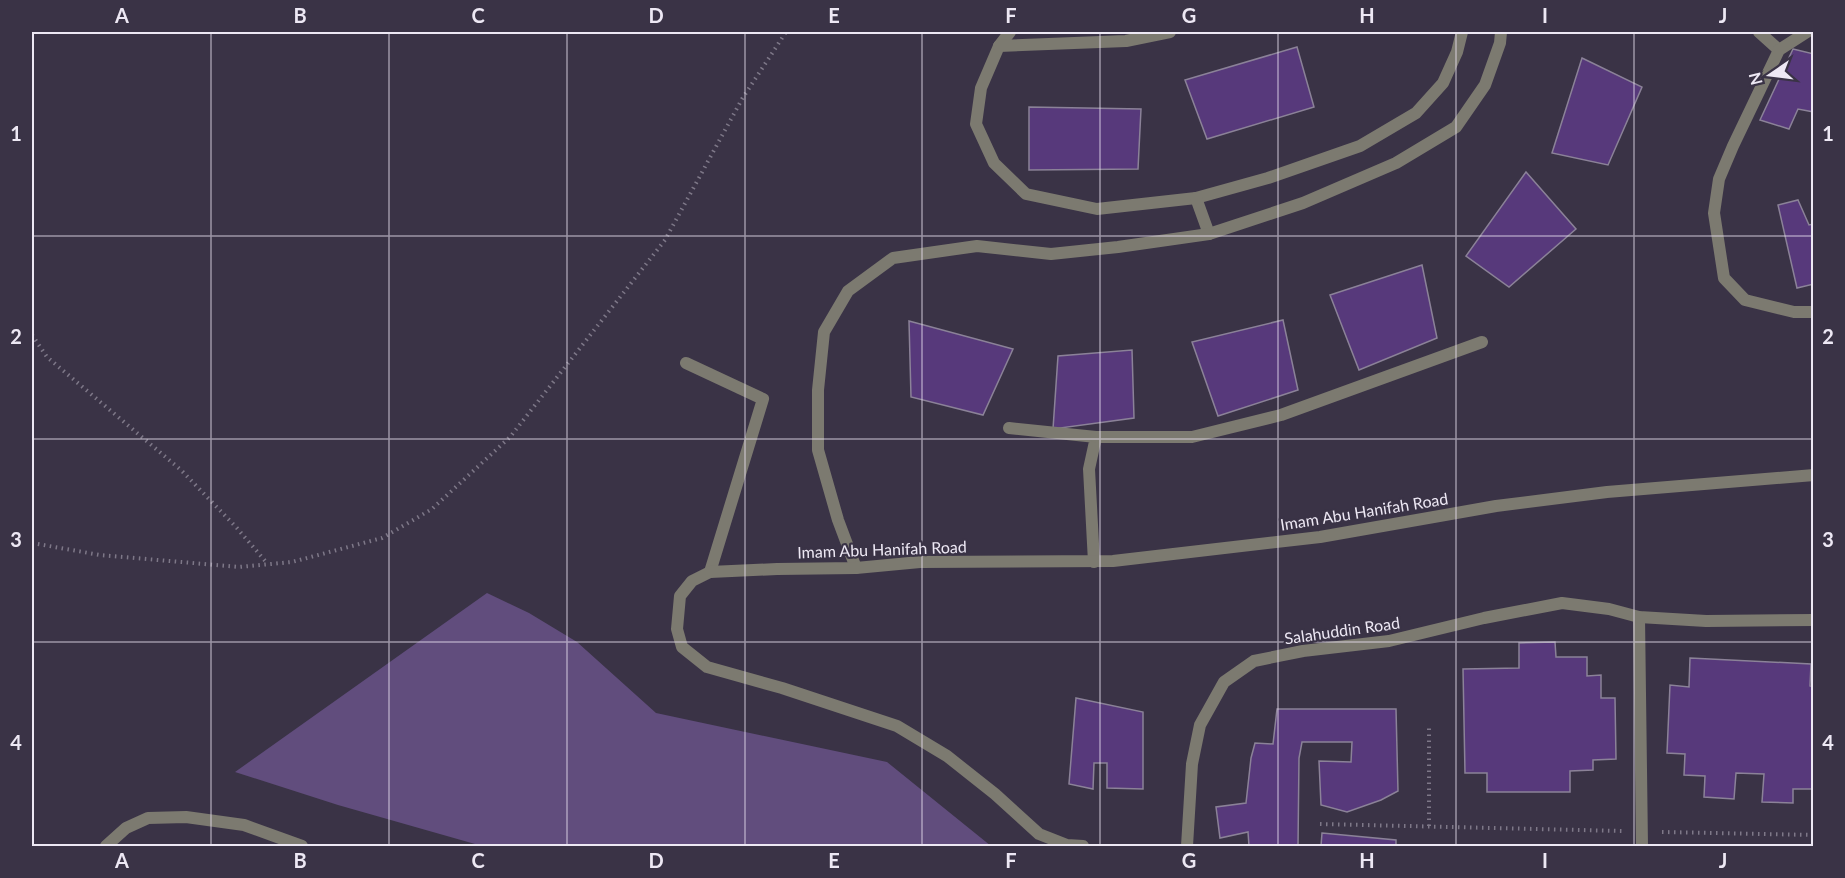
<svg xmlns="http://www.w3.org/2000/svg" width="1845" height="878" viewBox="0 0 1845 878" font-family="Lato,sans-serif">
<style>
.green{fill:#614d7d}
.building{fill:#57397b;stroke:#8b8298;stroke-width:1.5}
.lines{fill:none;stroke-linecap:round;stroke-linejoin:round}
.path{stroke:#7e7888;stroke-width:4;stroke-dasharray:1.5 4.5;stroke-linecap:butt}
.service{stroke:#7c7a70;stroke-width:12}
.minor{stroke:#7c7a70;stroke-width:12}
.grid{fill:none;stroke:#ede8f4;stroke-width:1.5;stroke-opacity:0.55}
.labels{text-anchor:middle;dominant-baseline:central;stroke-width:4.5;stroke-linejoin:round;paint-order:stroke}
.street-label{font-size:16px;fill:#ede8f4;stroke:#3a3346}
.neatline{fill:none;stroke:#ede8f4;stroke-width:2}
.grid-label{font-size:20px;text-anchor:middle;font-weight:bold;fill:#ede8f4}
</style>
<rect width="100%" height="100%" fill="#3a3346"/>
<path class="green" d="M487,593l42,20 48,29 79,71 231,49 104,84h-509l-144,-41 -103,-33z"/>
<g class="building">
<path d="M1297,47l17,60 -107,32 -22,-59z"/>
<path d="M1793,49l21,5v58l-16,-3 -9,20 -29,-9z"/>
<path d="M1582,58l60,29 -34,78 -56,-12z"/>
<path d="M1029,107l112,2 -3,60 -109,1z"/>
<path d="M1526,172l50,57 -67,58 -43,-31z"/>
<path d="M1798,200l11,25 5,-1v60l-17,4 -19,-83z"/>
<path d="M1422,265l15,73 -78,32 -29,-75z"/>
<path d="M1283,320l15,70 -80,26 -26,-74z"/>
<path d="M909,321l104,28 -30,66 -72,-18z"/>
<path d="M1132,350l2,68 -81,11 5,-73z"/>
<path d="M1555,642l1,15h31v19l14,-1v23h14l1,61 -23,1v10l-23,1v21h-83v-19h-22l-2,-104 56,-1v-25z"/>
<path d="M1690,658l121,6 -1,22 4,1v102h-21v14l-31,-1 2,-28 -28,-1 -2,26 -30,-2 1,-21 -21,-1 1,-21 -18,-1 3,-68 19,2z"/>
<path d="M1076,698l67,14v77l-36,-1v-25h-13l-1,26 -24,-5z"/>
<path d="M1277,709h119l2,82 -17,9 -34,12 -26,-7 -2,-44 32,1 1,-20h-50l-3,16 -1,88h-49l-1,-14 -28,6 -4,-31 30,-4 5,-45 4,-15 18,1z"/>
<path d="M1322,833l74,7v6h-75z"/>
</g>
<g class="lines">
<g class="path">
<path d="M32,335l15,22 134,113 55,57 31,36"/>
<path d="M32,543l68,12 139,12 53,-5 90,-24 50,-29 78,-72 155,-197 77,-141 44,-67"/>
<path d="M1320,824l302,7"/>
<path d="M1429,826v-102"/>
<path d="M1662,832l152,3"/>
</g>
<g class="service">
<path d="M1759,32l20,18"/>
<path d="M686,363l77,36 -53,173"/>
<path d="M106,846l20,-18 22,-10 38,-1 58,8 58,21"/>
</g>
<g class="minor">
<path d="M1010,32l-11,14 -18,42 -5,36 18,39 32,31 71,15 99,-11 72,-20 92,-32 56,-33 27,-30 14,-31 5,-20"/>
<path d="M1807,32l-28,18 -46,96 -14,33 -5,34 10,65 21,22 49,12h20"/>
<path d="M999,46l127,-5 44,-9"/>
<path d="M1196,198l13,36"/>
<path d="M1009,428l87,9 -7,32 5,93"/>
<path d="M1096,437h96l89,-22 201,-73"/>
<path d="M856,568l-18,-48 -20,-70v-60l6,-58 24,-41 45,-33 84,-12 74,8 67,-7 91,-13 94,-31 93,-40 60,-36 29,-42 15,-42 1,-11"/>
<path d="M1639,617l3,229"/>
<path d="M1083,846l-16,-1 -28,-11 -44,-40 -48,-38 -50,-30 -115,-38 -75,-21 -25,-20 -5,-18 3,-33 12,-15 18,-9 67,-3 79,-1 64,-6 193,-1 207,-24 176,-31 111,-14 207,-17"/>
<path d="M1187,846l5,-82 8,-39 24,-43 30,-21 49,-10 86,-10 95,-23 78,-15 47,6 30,8 67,4 108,-1"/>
</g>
</g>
<path class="grid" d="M211,32v814M389,32v814M567,32v814M745,32v814M922,32v814M1100,32v814M1278,32v814M1456,32v814M1634,32v814M32,236h1782M32,439h1782M32,642h1782"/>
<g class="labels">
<g class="street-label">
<text transform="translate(1364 511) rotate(-9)">Imam Abu Hanifah Road</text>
<text transform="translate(882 549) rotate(-2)">Imam Abu Hanifah Road</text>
<text transform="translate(1342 630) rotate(-8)">Salahuddin Road</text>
</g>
</g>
<rect width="1845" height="878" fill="none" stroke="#3a3346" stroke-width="66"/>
<g transform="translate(1770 75) rotate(256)" stroke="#3a3346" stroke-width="4.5" paint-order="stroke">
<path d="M0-4.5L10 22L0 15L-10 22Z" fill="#ede8f4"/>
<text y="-9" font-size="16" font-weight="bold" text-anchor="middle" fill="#ede8f4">N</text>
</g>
<rect x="33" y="33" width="1779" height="812" class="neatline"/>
<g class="grid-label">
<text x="122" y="23">A</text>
<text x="300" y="23">B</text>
<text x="478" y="23">C</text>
<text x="656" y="23">D</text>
<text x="834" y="23">E</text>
<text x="1011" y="23">F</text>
<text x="1189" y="23">G</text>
<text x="1367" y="23">H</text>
<text x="1545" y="23">I</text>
<text x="1723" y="23">J</text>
<text x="16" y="141">1</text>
<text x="1828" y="141">1</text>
<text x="16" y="344">2</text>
<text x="1828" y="344">2</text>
<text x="16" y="547">3</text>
<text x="1828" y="547">3</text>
<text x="16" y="750">4</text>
<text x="1828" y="750">4</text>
<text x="122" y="868">A</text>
<text x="300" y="868">B</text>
<text x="478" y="868">C</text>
<text x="656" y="868">D</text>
<text x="834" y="868">E</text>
<text x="1011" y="868">F</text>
<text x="1189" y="868">G</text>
<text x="1367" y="868">H</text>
<text x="1545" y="868">I</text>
<text x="1723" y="868">J</text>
</g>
</svg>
